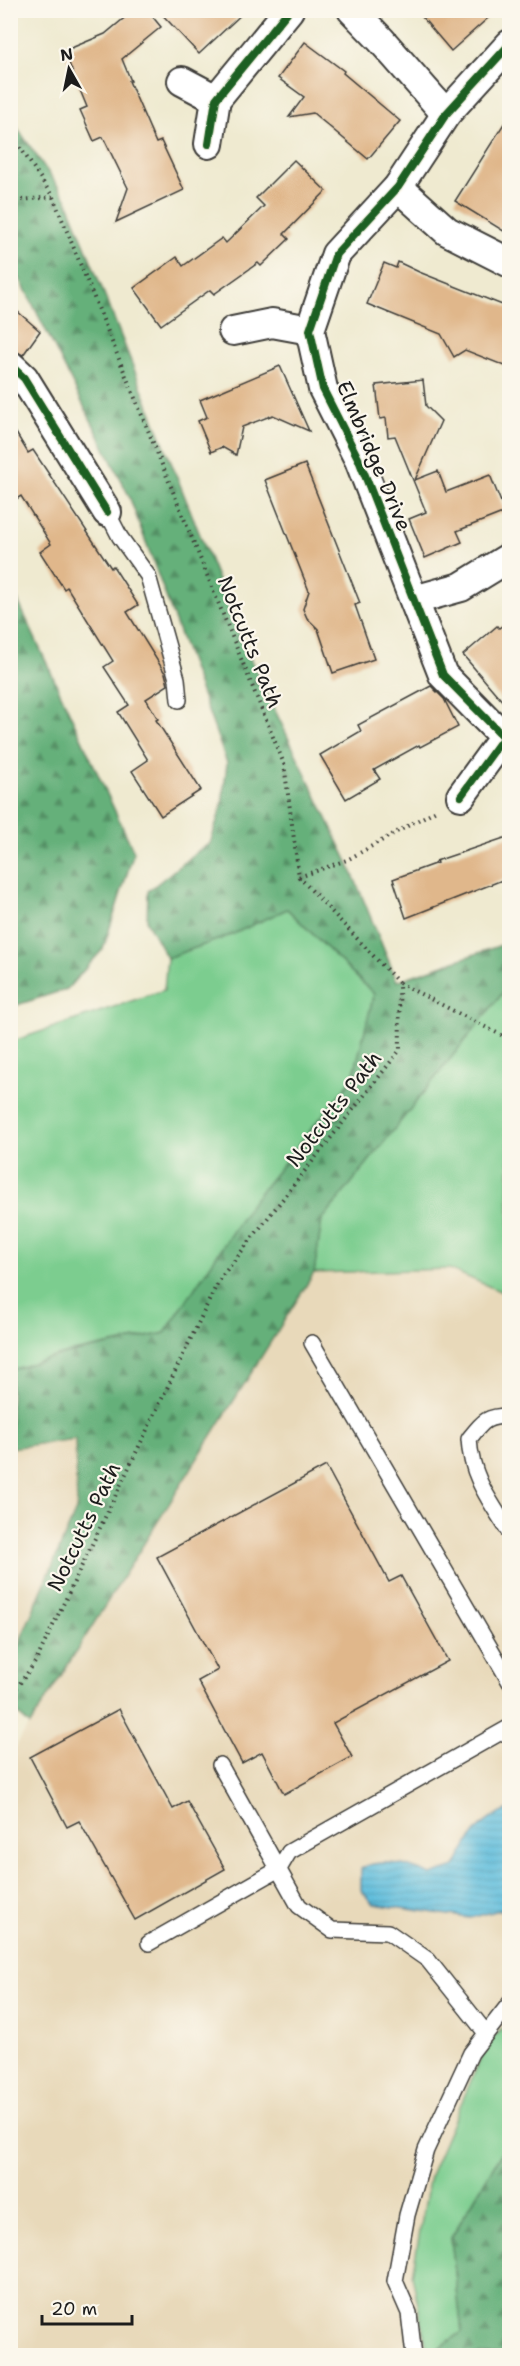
<svg xmlns="http://www.w3.org/2000/svg" width="520" height="2366" viewBox="0 0 520 2366" font-family="'Shantell Sans',sans-serif">
<style>
.built{fill:#e8d9ba}
.green{fill:#7ccd8f;stroke:#4c7456;stroke-width:1.5}
.forest{fill:url(#forest-firs);stroke:#40664b;stroke-width:1.5}
.water{fill:url(#water-rules);stroke:#3d6c7c;stroke-width:1.5}
.building{fill:#e0b78b}
.lines{fill:none;stroke-linecap:round;stroke-linejoin:round}
.service-casing{stroke:#3c3b37;stroke-width:18}
.minor-casing{stroke:#3c3b37;stroke-width:32}
.path{stroke:#3c3b37;stroke-width:4;stroke-dasharray:1.5 4.5;stroke-linecap:butt}
.service{stroke:#fff;stroke-width:15}
.minor{stroke:#fff;stroke-width:28}
.cycleway-casing{stroke:#fbf7ec;stroke-width:11}
.cycleway{stroke:#1b5e20;stroke-width:8}
.labels{text-anchor:middle;dominant-baseline:central;stroke-width:4.5;stroke-linejoin:round;paint-order:stroke}
.street-label{font-size:21px;fill:#1c1c1c;stroke:#fbf7ec}
</style>
<defs>
<pattern id="forest-firs" width="22" height="20" patternUnits="userSpaceOnUse" patternTransform="scale(1.5)"><rect width="22" height="20" fill="#65b07a"/><path d="M5 1l3.5 6h-7zM16 11l3.5 6h-7z" fill="#528e63"/></pattern>
<pattern id="water-rules" width="6" height="5" patternUnits="userSpaceOnUse" patternTransform="scale(1.5)"><rect width="6" height="5" fill="#5ebddc"/><path d="M0 2.5h6" fill="none" stroke="#51a2bc"/></pattern>
</defs>
<rect width="100%" height="100%" fill="#fbf7ec"/>
<filter id="ink" filterUnits="userSpaceOnUse"><feTurbulence type="fractalNoise" baseFrequency=".0167" numOctaves="2"/><feDisplacementMap in="SourceGraphic" scale="12" xChannelSelector="R" yChannelSelector="G"/><feConvolveMatrix kernelMatrix="1 2 1 2 8 2 1 2 1" color-interpolation-filters="sRGB"/></filter>
<filter id="wash" filterUnits="userSpaceOnUse"><feTurbulence type="fractalNoise" baseFrequency=".008" numOctaves="4" result="noise"/><feDisplacementMap in="SourceGraphic" scale="24" xChannelSelector="R" yChannelSelector="G"/><feGaussianBlur stdDeviation="1.35" result="paint"/><feColorMatrix in="noise" values="0 0 0 0 0 0 0 0 0 0 0 0 0 0 0 0 0 1.4 0 .05"/><feComposite in="paint" operator="in"/></filter>
<g filter="url(#wash)">
<rect width="100%" height="100%" fill="#efead0"/>
<g class="built">
<path d="M449,1269l60,26 1,727 -23,22 -75,231 16,80 -417,1v-602l303,-481z"/>
<path d="M75,1438l2,70 -66,154v-214z"/>
</g>
<g class="green">
<path d="M287,909l87,85 -21,84 -100,123 -88,132 -97,20 -57,17 -1,-328 154,-52 3,-32 64,-23z"/>
<path d="M509,985v310l-60,-26 -135,4 8,-53z"/>
<path d="M509,2022v118l-58,98 11,94 -34,23 -16,-80 18,-100 57,-131z"/>
</g>
<g class="forest">
<path d="M11,119l55,79 179,450 102,212 50,121 113,-39 -1,43 -187,235 -8,53 -284,452 -19,-17v-46l66,-154 -2,-69 -64,9v-78l46,-14 108,-23 88,-132 100,-123 21,-84 -87,-85 -56,26 -64,23 -20,-36 1,-31 54,-43 8,-4 12,-39 5,-42 -98,-267 -115,-229 -3,-1z"/>
<path d="M11,586l123,266 -31,97 -36,40 -56,18z"/>
<path d="M509,2140v215h-78l31,-23 -11,-94z"/>
</g>
<path class="water" d="M509,1810l1,96 -3,2 -37,10 -97,-14 -12,-14v-21c20,-13 49,-3 70,6l24,-8c15,-28 22,-46 54,-57z"/>
<g id="blocks">
<g class="building">
<path d="M134,10h13l14,17 -39,32 9,22h-2l27,62 5,-2 23,49 -68,32 12,-34 -25,-51 -9,4 -14,-31 7,-3 -23,-56 41,-17z"/>
<path d="M158,10h88l-47,44z"/>
<path d="M416,10h81l-46,41z"/>
<path d="M305,42l39,29 -1,2 57,48 -32,38 -55,-46 -24,4 15,-20 -26,-19z"/>
<path d="M510,114v121l-55,-34z"/>
<path d="M294,160l32,31 -42,43 5,5 -28,27 -3,-3 -44,31 -4,-4 -49,35 -27,-37 43,-31 6,9 39,-28 4,5 38,-37 -8,-8z"/>
<path d="M398,262l21,10 91,36v60l-45,-18 -11,7 -13,-23 -74,-30 17,-41 12,5z"/>
<path d="M10,305l30,26 -17,24 -13,-6z"/>
<path d="M280,366l29,65 -36,-16 -31,12 -6,28 -14,-8 -11,5 -13,-31 9,-4 -7,-17z"/>
<path d="M423,380l3,26 15,15 -26,59 23,-9 8,21 44,-17 15,37 -48,19 5,11 -37,16 -16,-39 17,-7 -31,-76 -7,1 -2,-19 -6,1 -4,-34z"/>
<path d="M10,423l18,30 5,-3 78,118 2,-2 25,39 -11,7 38,61 3,12 -22,14 12,20 -2,1 45,70 -40,26 -29,-45 16,-11 -30,-48 11,-7 -25,-38 9,-6 -46,-74 -3,2 -24,-37 11,-8 -30,-48 -11,7z"/>
<path d="M305,464l55,139 -5,2 19,54 -41,14 -15,-44 -11,-11 -4,-9 6,-18 -44,-111z"/>
<path d="M510,620v90l-47,-55 34,-29 2,2z"/>
<path d="M431,686l13,13 14,28 -38,20 -1,-2 -45,25 6,9 -34,20 -26,-44 41,-24 -3,-6z"/>
<path d="M510,836v41l-104,41 -13,-39 44,-16 -1,-2z"/>
<path d="M326,1466l63,116 12,-6 47,85 -115,62 19,34 -68,37 -22,-42 -20,11 -44,-82 20,-11 -61,-113z"/>
<path d="M119,1709l54,100 14,-8 38,68 -90,51 -56,-99 -12,6 -37,-70z"/>
</g>
</g>
</g>
<g filter="url(#ink)">
<use href="#blocks" fill-opacity="0" stroke="#3c3b37" stroke-width="1.5"/>
<g class="lines">
<defs>
<g id="service">
<path d="M107,512l13,25 28,39 29,103 2,21"/>
<path d="M312,1343l198,339"/>
<path d="M510,1416c-24,0 -27,5 -41,23 2,38 21,62 41,94"/>
<path d="M220,1765l79,141 33,24 56,2 40,28 58,73"/>
<path d="M149,1943l130,-74 10,-17 221,-125"/>
<path d="M414,2356l-5,-43 -14,-32 12,-66 19,-65 45,-97 39,-50"/>
</g>
<g id="minor">
<path d="M352,10l29,30 65,74"/>
<path d="M182,81l34,18"/>
<path d="M209,144l7,-45 73,-89"/>
<path d="M398,187l49,44 63,32"/>
<path d="M233,331l39,-8 38,7"/>
<path d="M10,365l14,13 83,134"/>
<path d="M414,600l47,-13 49,-30"/>
<path d="M461,796l43,-59 -61,-62 -84,-215 -36,-71 -13,-59 26,-76 62,-67 48,-73 64,-70"/>
</g>
</defs>
<use href="#service" class="service-casing"/>
<use href="#minor" class="minor-casing"/>
<g class="path">
<path d="M10,132l43,65 231,567 15,113 100,106 1,67 -181,230 -183,381 -26,36"/>
<path d="M10,201l43,-4"/>
<path d="M299,877l48,-17 91,-51"/>
<path d="M399,983l102,52 9,10"/>
</g>
<use href="#service" class="service"/>
<use href="#minor" class="minor"/>
<defs>
<g id="cycleway">
<path d="M209,144l7,-45 73,-89"/>
<path d="M10,365l14,13 83,134"/>
<path d="M461,796l43,-59 -61,-62 -84,-215 -36,-71 -13,-59 26,-76 62,-67 48,-73 64,-70"/>
</g>
</defs>
<use href="#cycleway" class="cycleway-casing"/>
<use href="#cycleway" class="cycleway"/>
</g>
</g>
<g class="labels">
<g class="street-label">
<text transform="translate(374 456) rotate(67)">Elmbridge Drive</text>
<text transform="translate(250 642) rotate(68)">Notcutts Path</text>
<text transform="translate(334 1109) rotate(-52)">Notcutts Path</text>
<text transform="translate(84 1527) rotate(-64)">Notcutts Path</text>
</g>
</g>
<rect width="520" height="2366" fill="none" stroke="#fbf7ec" stroke-width="36"/>
<g transform="translate(69 69) rotate(351)" stroke="#fbf7ec" stroke-width="4.5" paint-order="stroke">
<path d="M0-4.5L10 22L0 15L-10 22Z" fill="#1c1c1c"/>
<text y="-9" font-size="16" font-weight="bold" text-anchor="middle" fill="#1c1c1c">N</text>
</g>
<path d="M42 2315v9h90v-9" fill="none" stroke="#1c1c1c" stroke-width="3"/>
<text x="51" y="2315" font-size="18" fill="#1c1c1c" stroke="#fbf7ec" stroke-width="4.5" paint-order="stroke">20 m</text>
</svg>
